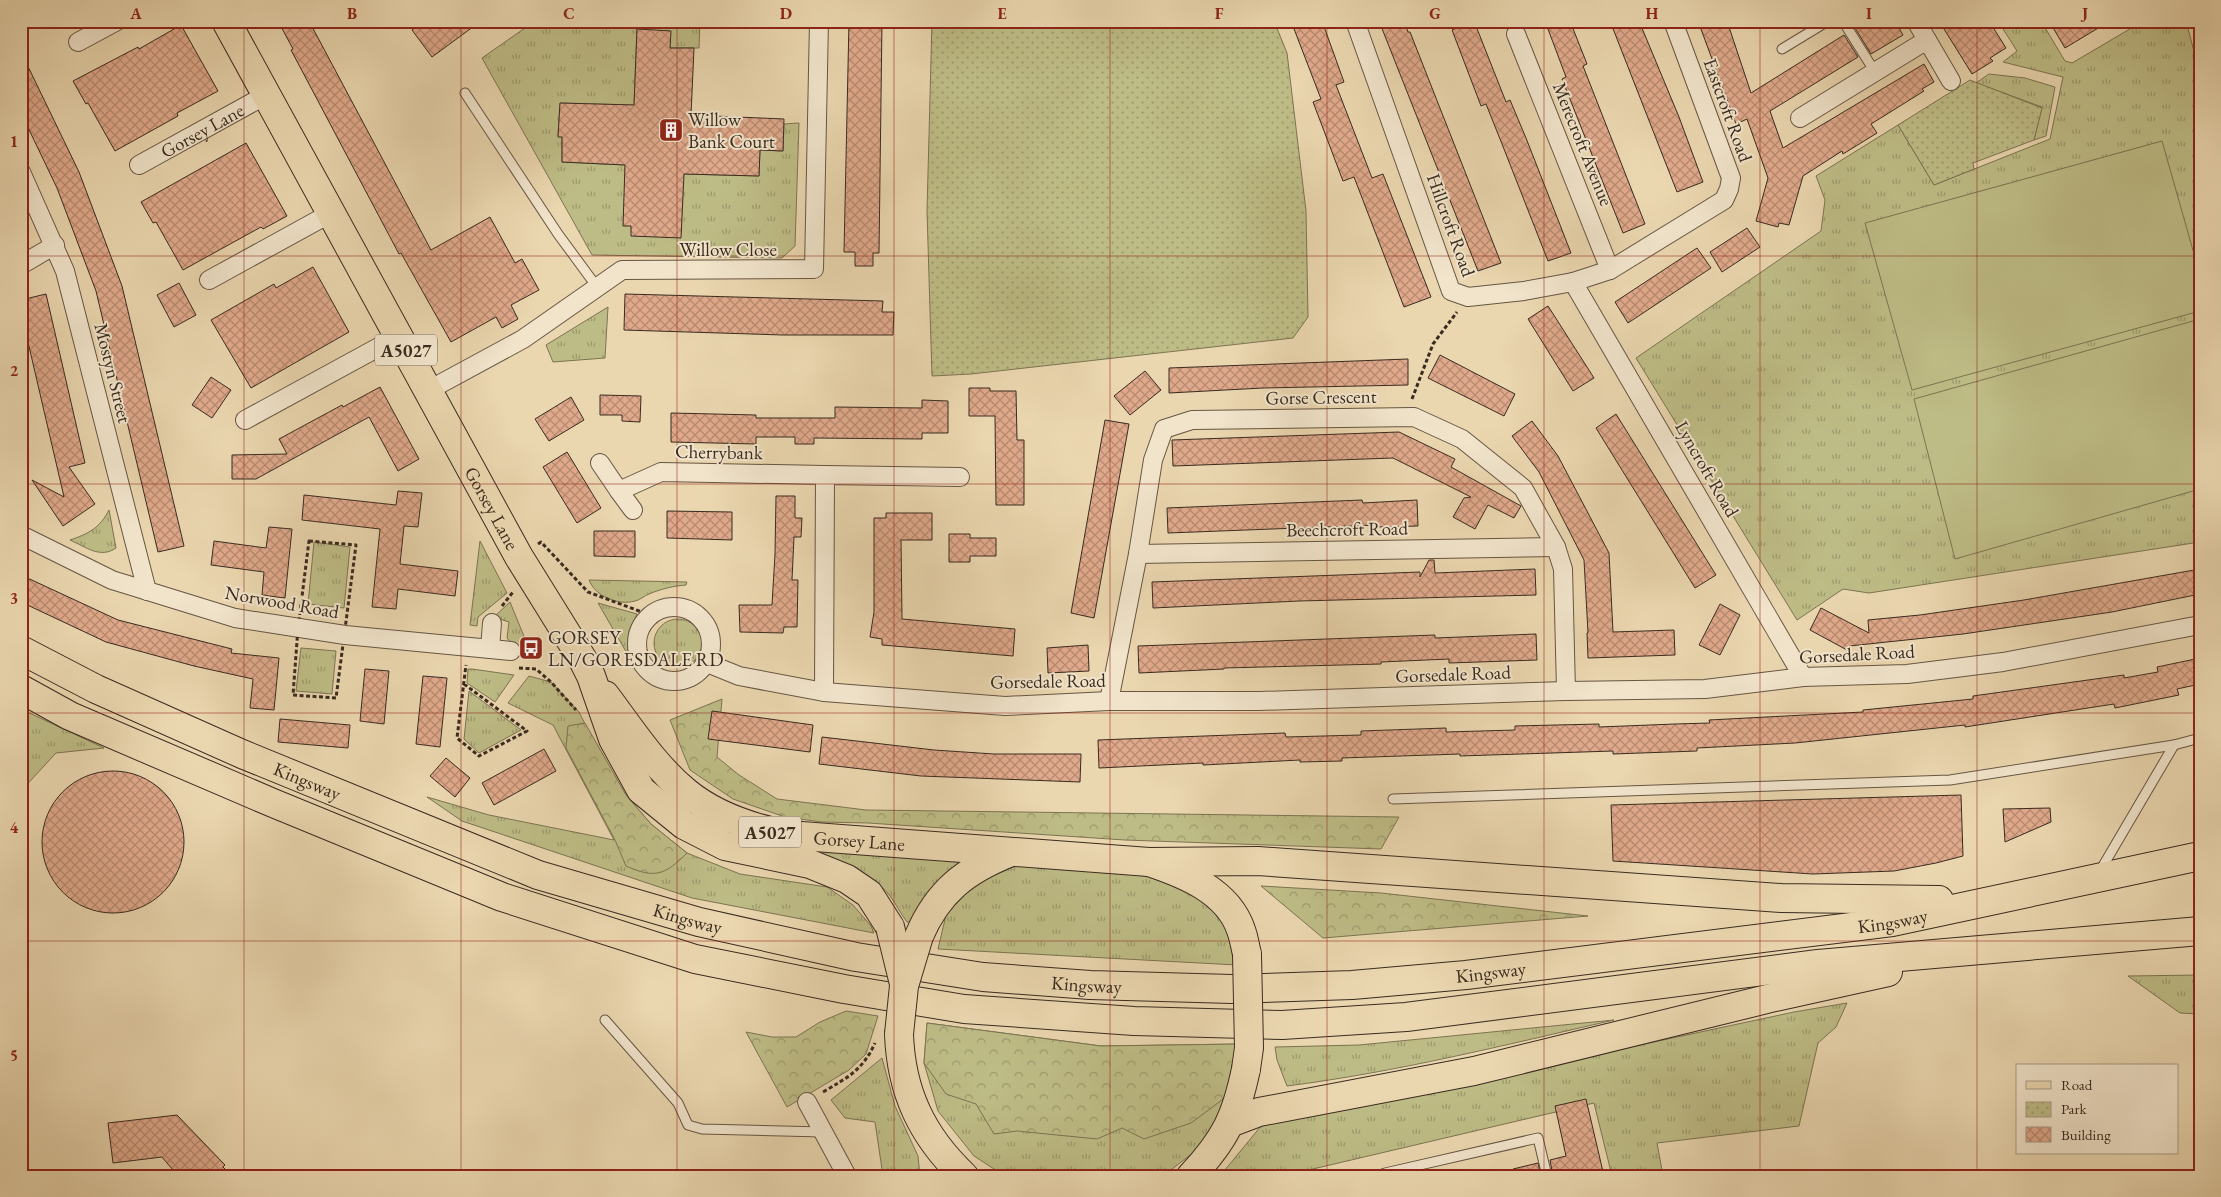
<svg xmlns="http://www.w3.org/2000/svg" width="2221" height="1197" viewBox="0 0 2221 1197" font-family="'EB Garamond',serif">
<style>
.grass{fill:url(#grass-tufts);stroke:#7c7452}
.forest{fill:url(#forest-crowns);stroke:#7c7452}
.park{fill:url(#park-dots);stroke:#7c7452}
.pitch{fill:#bebc86;stroke:#7c7452}
.building{fill:url(#building-cross-hatch);stroke:#3a2b1f}
.lines{fill:none;stroke-linecap:round;stroke-linejoin:round}
.lane-casing{stroke:#665643;stroke-width:11}
.street-casing{stroke:#665643;stroke-width:20}
.primary-casing{stroke:#3a2b1f;stroke-width:30}
.highway-casing{stroke:#3a2b1f;stroke-width:30}
.path{stroke:#3a2b1f;stroke-width:3;stroke-dasharray:4 2.5;stroke-linecap:butt}
.lane{stroke:#f1e4cb;stroke-width:9}
.street{stroke:#f1e4cb;stroke-width:18}
.primary{stroke:#ead6af;stroke-width:28}
.highway{stroke:#ead6af;stroke-width:28}
.primary-bridge-casing{stroke:#3a2b1f;stroke-width:30;stroke-linecap:butt}
.primary-bridge{stroke:#ead6af;stroke-width:28}
.grid{fill:none;stroke:#8f2418;stroke-width:1;stroke-opacity:0.55}
.labels{text-anchor:middle;dominant-baseline:central;stroke-width:4;stroke-linejoin:round;paint-order:stroke}
.shield{fill:#f1e4cb;stroke:#716253;stroke-width:1}
.shield-label{font-size:18px;font-weight:bold;fill:#3a2b1f}
.street-label{font-size:19px;fill:#3a2b1f;stroke:#f1e4cb}
.poi-label{font-size:19px;fill:#3a2b1f;stroke:#f1e4cb;text-anchor:start}
.neatline{fill:none;stroke:#8f2418;stroke-width:2}
.grid-label{font-size:16px;text-anchor:middle;font-weight:bold;fill:#8f2418}
</style>
<defs>
<pattern id="grass-tufts" width="24" height="20" patternUnits="userSpaceOnUse" patternTransform="scale(1.25)"><rect width="24" height="20" fill="#bebc86"/><path d="M3 7l-1-3M5 7V3M7 7l1-3M15 17l-1-3M17 17v-4M19 17l1-3" fill="none" stroke="#9b996d"/></pattern>
<pattern id="forest-crowns" width="20" height="18" patternUnits="userSpaceOnUse" patternTransform="scale(1.25)"><rect width="20" height="18" fill="#bebc86"/><path d="M2 6a3 3 0 1 1 6 0M12 15a3 3 0 1 1 6 0" fill="none" stroke="#9b996d"/></pattern>
<pattern id="park-dots" width="8" height="8" patternUnits="userSpaceOnUse" patternTransform="scale(1.25)"><rect width="8" height="8" fill="#bebc86"/><path d="M2 2h.1M6 6h.1" fill="none" stroke="#9b996d" stroke-width="1.8" stroke-linecap="round"/></pattern>
<pattern id="building-cross-hatch" width="8" height="8" patternUnits="userSpaceOnUse" patternTransform="scale(1.25)"><rect width="8" height="8" fill="#e0a98b"/><path d="M0 0l8 8M0 8l8-8" fill="none" stroke="#b78a71"/></pattern>
</defs>
<rect width="100%" height="100%" fill="#ead6af"/>
<filter id="stains"><feTurbulence type="fractalNoise" baseFrequency=".004" numOctaves="4"/><feColorMatrix values="0 0 0 0 .2 0 0 0 0 .09 0 0 0 0 .02 0 0 0 .5 -.17"/></filter>
<radialGradient id="worn" r=".72"><stop offset=".6" stop-color="#630" stop-opacity="0"/><stop offset="1" stop-color="#630" stop-opacity=".3"/></radialGradient>
<g class="grass">
<path d="M535,21h165l-1,27h-29v-17l-33,-1 -3,75 -74,-2 -2,33 4,1v25l63,3 59,9 75,2 1,-26 23,1 1,-27 15,-1 -4,123 -13,12 -190,-3 -110,-197z"/>
<path d="M1998,21h43l24,40 7,2 68,-40 4,6 13,-8h29l14,53v468l-331,51 -26,-4 -46,31 -161,-262 185,-127 4,-31 -9,-24 82,-51 36,60 116,-46 13,-62 -60,-15 14,-11z"/>
<path d="M1989,74l36,4 30,9 -9,49 -12,4 8,-33 -66,-24z"/>
<path d="M608,307l-3,51 -52,4 -7,-17z"/>
<path d="M109,510l7,38c-16,11 -30,-1 -46,-8 18,-6 30,-12 39,-30z"/>
<path d="M480,541l27,52 -29,24 -1,9 -7,-1z"/>
<path d="M314,542l36,5 -6,61 -36,-4z"/>
<path d="M589,580l98,2 -1,3c-13,1 -25,4 -37,9 -5,2 -9,6 -14,7 -17,5 -40,-5 -46,-21z"/>
<path d="M510,602l18,44c-10,2 -15,-1 -21,-8l2,-16 -15,-5z"/>
<path d="M598,603l39,11 -8,17 -1,24z"/>
<circle cx="678" cy="643" r="24"/>
<path d="M301,648l35,3 -4,43 -36,-3z"/>
<path d="M468,669h4l42,6 -19,27 -28,-19z"/>
<path d="M529,676l22,6 28,30 25,49 22,34 25,29 36,29 53,21 87,13 26,18 18,21 3,7 -182,-35 -230,-77 -35,-24 62,18 125,25 -61,-115 -45,-22z"/>
<path d="M469,691l52,39 -42,23 -15,-14z"/>
<path d="M21,709l83,39 -48,5 -35,38z"/>
<path d="M794,848l174,10 -27,22 -20,22 -5,20h-9c-6,-8 -11,-18 -17,-26 -23,-29 -62,-39 -96,-48z"/>
<path d="M1019,865l139,8 62,38 15,31 2,23 -299,-16 8,-34 29,-32z"/>
<path d="M2200,975v39l-20,-1 -52,-37z"/>
<path d="M1847,1003l-11,24 -18,16 -19,83 -142,17 6,33h-51l-18,-73 -311,73h-63l41,-50 533,-114z"/>
<path d="M1614,1020c-109,25 -217,52 -327,66l-10,-26 -2,-13 84,-2z"/>
<path d="M927,1023l174,23 138,-2 -9,50 -27,51 -40,31h-158l-31,-20 -36,-45 -14,-48z"/>
<path d="M882,1058l13,48 23,50 2,20h-37l-8,-54 -30,-4 -14,-18z"/>
</g>
<g class="forest">
<path d="M722,699l-5,58 22,18 38,24 89,11 533,7 -18,32 -256,-9 -257,-17 -46,-1 -37,-5 -52,-18 -43,-29 -20,-50z"/>
<path d="M585,723l41,72 25,29 36,29c-22,22 -32,26 -61,13l-11,-26 -49,-92 2,-22z"/>
<path d="M1261,886l120,7 207,23 -265,22z"/>
<path d="M846,1011l32,5 -12,38 -17,16 -62,37 -41,-75 26,5h24l24,-15z"/>
<path d="M927,1023l174,23 138,-2 -9,50 -39,29 -47,16 -22,-11 -25,11 -80,-8 -23,3 -18,-30 -30,-10 -22,-31z"/>
</g>
<g class="park">
<path d="M932,21h342l13,32 19,158 2,106 -15,21 -322,36 -39,2 -5,-165z"/>
<path d="M1970,80l72,28 -8,32 -61,23 1,6 -40,16 -36,-60z"/>
</g>
<g class="pitch">
<path d="M2162,141l38,134v36l-288,79 -47,-167z"/>
<path d="M2200,319v170l-245,70 -41,-160z"/>
</g>
<g class="building">
<path d="M278,21h31l122,229 59,-33 25,46 7,-4 17,31 -28,15 7,14 -16,9 -6,-11 -45,25 -50,-89 -2,1 -108,-204 2,-1z"/>
<path d="M424,21h57l-49,36 -20,-27z"/>
<path d="M849,21h33l-3,232h-6v13h-18v-14h-11z"/>
<path d="M1291,21h31l22,61 -8,3 36,93 11,-4 48,123 -27,10 -50,-130 -11,4 -30,-79 8,-3z"/>
<path d="M1379,21h25l4,11h2l91,231 -23,8z"/>
<path d="M1474,21l32,81 4,-2 16,38 45,115 -23,8 -46,-117 -16,-40 -5,2 -29,-76z"/>
<path d="M1545,21h25l17,43 -4,2 62,158 -22,9 -61,-154 4,-2z"/>
<path d="M1610,21h29l40,96 24,65 -26,10z"/>
<path d="M1698,21h29l24,72 93,-58 14,22 -88,54 13,37 141,-84 10,18 -12,7 2,2 -53,33 6,9 -34,21 -1,-3 -39,25 -14,49 -10,-2 -1,4 -22,-6 12,-43 -21,-59 -11,5z"/>
<path d="M1854,21h41l8,14 -32,19 -16,-26 2,-1z"/>
<path d="M1939,21h50l17,27 -16,10 3,3 -21,13z"/>
<path d="M2049,21h61l-45,27z"/>
<path d="M181,25l37,66 -41,22 1,3 -63,35 -27,-48 -2,1 -13,-23 65,-34 1,2z"/>
<path d="M637,29l34,2 -1,17h24l-3,67 93,4 -1,32 -23,-1 -1,26 -75,-2 -3,64 -50,-2v-10h-8l2,-61 -63,-3v-25h-4l2,-34 74,2z"/>
<path d="M21,52l58,120 43,114 62,260 -26,6 -62,-261 -39,-103 -36,-75z"/>
<path d="M246,143l41,73 -24,13 -2,-2 -78,43 -27,-48 -3,1 -12,-21z"/>
<path d="M1747,228l13,19 -38,25 -12,-20z"/>
<path d="M1697,248l14,20 -83,55 -13,-21z"/>
<path d="M313,267l36,65 -98,56 -40,-68 63,-36 2,4z"/>
<path d="M179,283l17,32 -22,12 -17,-32z"/>
<path d="M46,294l39,169 -16,4 26,37 -32,22 -31,-46 32,17 -43,-185v-12z"/>
<path d="M625,294l258,7 -1,11h12l-1,23h-110l-159,-5z"/>
<path d="M1548,306l46,72 -21,13 -45,-72z"/>
<path d="M1440,355l75,39 -11,22 -76,-38z"/>
<path d="M1408,359v26l-145,3 -94,5v-25z"/>
<path d="M1145,371l16,19 -31,25 -16,-19z"/>
<path d="M211,377l20,13 -19,28 -20,-13z"/>
<path d="M380,387l39,72 -21,12 -29,-54 -113,62h-24v-24l55,-1 -8,-15 63,-34 1,2z"/>
<path d="M969,388h21v3h26l1,49h7v65h-28l-1,-89h-26z"/>
<path d="M600,395l41,1 -1,26 -18,-1v-6h-22z"/>
<path d="M571,397l13,23 -35,21 -14,-22z"/>
<path d="M922,400l26,1v32h-26v6l-108,-1v6h-19v-7h-39v7l-85,-2v-29l85,2v3h79v-11l87,1z"/>
<path d="M1616,414l100,161 -21,13 -99,-160z"/>
<path d="M1105,420l24,4 -35,194 -23,-5z"/>
<path d="M1532,421l26,35 51,97 4,79 61,-2 1,25 -87,3 -1,-25h1l-4,-73 -45,-88 -27,-36z"/>
<path d="M1399,432l56,27 -4,8 70,39 -7,12 -26,-13 -13,24 -22,-12 11,-19 7,-1 -78,-39 -220,8 -1,-26z"/>
<path d="M567,452l34,56 -24,15 -34,-56z"/>
<path d="M398,491l24,2 -4,34 -14,-1 -4,38 58,7 -3,25 -57,-7 -2,20 -24,-2 8,-78 -78,-9 2,-25 92,10z"/>
<path d="M776,496h19v22h7l-1,19h-7l-2,43h6l-1,47h-13l-1,6 -43,-1 -1,-27h33l3,-51z"/>
<path d="M1362,500l1,3 54,-3 1,26 -41,1v-2l-209,8 -1,-25z"/>
<path d="M667,511l65,1v28l-65,-2z"/>
<path d="M886,513h46v27h-31l1,79 113,10 -2,27 -131,-11v-6l-12,-2 4,-25v-94h12z"/>
<path d="M269,527l23,2 -7,69 -23,-3 2,-23 -53,-7 3,-24 52,7z"/>
<path d="M594,531h41v26l-41,-1z"/>
<path d="M949,534h21v4h26v18h-26v6h-21z"/>
<path d="M1429,560h5l1,13 100,-4 1,26 -237,6 -146,7 -1,-26 268,-10v5z"/>
<path d="M2200,569v25l-88,18 -149,22 -114,12 -2,4 -37,-20 11,-22 48,25 -1,-13 52,-5 104,-15z"/>
<path d="M21,575l97,45 114,29 -1,4 48,5 -5,52 -24,-2 3,-29 -59,-13 -88,-24 -85,-40z"/>
<path d="M1720,604l20,11 -20,40 -21,-10z"/>
<path d="M1536,634l1,26 -88,3v-4l-68,3v2l-157,4v1l-85,4 -1,-27 297,-11v3z"/>
<path d="M1088,645l1,26 -41,2 -1,-25z"/>
<path d="M2200,658v26l-23,5 2,6 -64,13 -1,-4 -149,23v-2l-170,18 -98,5v3l-84,3v-3l-153,5v-2l-118,4v3l-42,1v-2l-97,5v-2l-104,5 -1,-28 187,-7 1,4 75,-2v-4l85,-3v4l69,-2v-4l84,-2v3l76,-3 35,-1 -1,-3 154,-8v-2l110,-11v-3l151,-21v3l34,-6 -1,-5z"/>
<path d="M365,669l24,2 -5,53 -24,-3z"/>
<path d="M423,676l24,2 -7,69 -24,-3z"/>
<path d="M712,711l101,14 -3,27 -102,-13z"/>
<path d="M280,719l70,6 -2,23 -70,-6z"/>
<path d="M822,737l112,13 60,4h87l-1,28 -159,-6 -102,-12z"/>
<path d="M544,749l12,22 -62,34 -12,-22z"/>
<path d="M446,758l24,20 -15,19 -25,-21z"/>
<circle cx="113" cy="842" r="71"/>
<path d="M1961,795l2,61 -27,7 -42,8 -81,3 -200,-13 -2,-56z"/>
<path d="M2050,808l1,14 -46,20 -2,-33z"/>
<path d="M1586,1099l18,77h-51l-3,-16 16,-4 -11,-50z"/>
<path d="M177,1115l48,50 -2,2 9,9h-54l-16,-19 -49,6 -5,-40z"/>
<path d="M1538,1163l3,13h-27l-1,-7z"/>
</g>
<g class="lines">
<defs>
<g id="lane">
<path d="M1843,21l32,51"/>
<path d="M1782,49l46,-28"/>
<path d="M465,93l93,141 39,53"/>
<path d="M1393,799l557,-19 224,-35 26,-7"/>
<path d="M2100,871l74,-126"/>
<path d="M605,1020l73,83 10,22 14,4 121,3"/>
<path d="M1379,1176l6,-3 153,-35 9,38"/>
</g>
<g id="street">
<path d="M1355,21l96,270 17,6 56,-6 49,-9 37,-12 114,-70 5,-11 2,-11 -58,-157"/>
<path d="M1916,21l35,60"/>
<path d="M1516,34l94,236"/>
<path d="M78,42l39,-21"/>
<path d="M1800,118l127,-78"/>
<path id="s1" d="M139,165l127,-70"/>
<path d="M21,172l44,99 82,320"/>
<path d="M21,265l34,-20"/>
<path d="M209,280l122,-67"/>
<path d="M1573,282l230,395"/>
<path d="M429,390l94,-51 99,-69 192,-1 5,-248"/>
<path d="M245,420l154,-84"/>
<path d="M600,463l19,28 42,-19 164,3"/>
<path d="M619,491l14,19"/>
<path d="M21,535l91,45 123,38 110,17 166,16"/>
<path d="M1138,554l418,-7"/>
<circle cx="674" cy="644" r="37"/>
<path d="M490,649l2,-26"/>
<path d="M707,663l32,13 85,16 181,14 104,-5h150l307,-10 139,-2 98,-12 104,-3 96,-12 197,-37"/>
<path d="M824,692l1,-217 135,2"/>
<path d="M1109,701l29,-147 15,-94 11,-31 28,-9 222,-3 48,22 61,49 33,59 7,22 3,122"/>
<path d="M807,1102l40,74"/>
</g>
<g id="primary">
<path id="s2" d="M226,21l293,536 64,103 8,16 22,63 28,51 43,35 41,21 85,18 37,15 22,15 21,33"/>
<path id="s3" d="M605,695c25,33 49,71 81,97 29,24 66,36 102,43l361,27c36,12 79,29 92,68 3,8 4,16 6,24"/>
<path d="M919,936c19,-45 47,-66 92,-84"/>
<path d="M899,1034c2,58 23,102 65,142"/>
<path d="M1191,1176c34,-36 45,-59 55,-107"/>
</g>
<g id="highway">
<path id="s4" d="M21,650l75,39 146,65 296,121 161,47 157,35 127,20 107,8 142,4 120,-4 114,-10 426,-53 308,-66"/>
<path d="M21,689l49,27 203,87 229,94 193,62 149,30 120,20 170,12 148,4 124,-8 412,-53 382,-33"/>
<path d="M1149,862l109,-1 523,37 158,2"/>
<path d="M1230,1123l29,-11 215,-41 301,-74 113,-25"/>
</g>
</defs>
<use href="#lane" class="lane-casing"/>
<use href="#street" class="street-casing"/>
<use href="#primary" class="primary-casing"/>
<use href="#highway" class="highway-casing"/>
<g class="path">
<path d="M1412,399l21,-55 24,-32"/>
<path d="M309,541l47,4 -20,153 -43,-3 5,-67z"/>
<path d="M538,544l3,-2 47,50 62,23"/>
<path d="M502,606l11,-14"/>
<path d="M519,668l17,1 15,13 25,28"/>
<path d="M464,684l63,47 -48,25 -22,-18 9,-73"/>
<path d="M823,1092c24,-14 40,-22 52,-49"/>
</g>
<use href="#lane" class="lane"/>
<use href="#street" class="street"/>
<use href="#primary" class="primary"/>
<use href="#highway" class="highway"/>
<defs>
<g id="primary-bridge">
<path d="M890,927l14,57"/>
<path d="M899,1034l5,-48 15,-50"/>
<path d="M1246,1069l3,-21 -2,-94"/>
</g>
</defs>
<use href="#primary-bridge" class="primary-bridge-casing"/>
<use href="#primary-bridge" class="primary-bridge"/>
</g>
<path class="grid" d="M244,21v1155M461,21v1155M677,21v1155M894,21v1155M1110,21v1155M1327,21v1155M1544,21v1155M1760,21v1155M1977,21v1155M21,256h2179M21,484h2179M21,713h2179M21,941h2179"/>
<defs>
<symbol id="building-square" viewBox="-11 -11 22 22"><rect x="-9" y="-9" width="18" height="18" rx="4" fill="#8f2418" stroke="#f1e4cb"/><path d="M-4-6H4V6H1V3H-1V6H-4ZM-2.5-4.3h1.7v1.8h-1.7ZM.8-4.3h1.7v1.8H.8ZM-2.5-1h1.7V.8h-1.7ZM.8-1h1.7V.8H.8Z" fill="#fff"/></symbol>
<symbol id="bus-square" viewBox="-11 -11 22 22"><rect x="-9" y="-9" width="18" height="18" rx="4" fill="#8f2418" stroke="#f1e4cb"/><path d="M-5-6H5V4H4V6H2V4H-2V6H-4V4H-5ZM-3.5-4V0h7V-4ZM-3.5 1.2v1.5H-2V1.2ZM2 1.2v1.5H3.5V1.2Z" fill="#fff"/></symbol>
</defs>
<g fill-rule="evenodd">
<use href="#building-square" x="657" y="116" width="28" height="28"/>
<use href="#bus-square" x="517" y="634" width="28" height="28"/>
</g>
<g class="labels">
<g class="shield">
<rect x="375" y="334.5" width="62" height="31" rx="4"/>
<rect x="739" y="816.5" width="62" height="31" rx="4"/>
</g>
<g class="shield-label">
<text x="406" y="350">A5027</text>
<text x="770" y="832">A5027</text>
</g>
<g class="street-label">
<text transform="translate(1728 110) rotate(70)">Eastcroft Road</text>
<text stroke="none"><textPath href="#s1" startOffset="72">Gorsey Lane</textPath></text>
<text transform="translate(1583 144) rotate(68)">Merecroft Avenue</text>
<text transform="translate(1451 225) rotate(70)">Hillcroft Road</text>
<text x="728" y="249">Willow Close</text>
<text transform="translate(113 373) rotate(76)">Mostyn Street</text>
<text transform="translate(1321 397) rotate(-1)">Gorse Crescent</text>
<text transform="translate(719 452) rotate(1)">Cherrybank</text>
<text transform="translate(1707 469) rotate(60)">Lyncroft Road</text>
<text stroke="none"><textPath href="#s2" startOffset="555">Gorsey Lane</textPath></text>
<text transform="translate(1347 529) rotate(-1)">Beechcroft Road</text>
<text transform="translate(282 602) rotate(10)">Norwood Road</text>
<text transform="translate(1857 654) rotate(-3)">Gorsedale Road</text>
<text transform="translate(1453 674) rotate(-2)">Gorsedale Road</text>
<text transform="translate(1048 681) rotate(-1)">Gorsedale Road</text>
<text stroke="none"><textPath href="#s4" startOffset="315">Kingsway</textPath></text>
<text stroke="none"><textPath href="#s3" startOffset="310">Gorsey Lane</textPath></text>
<text stroke="none"><textPath href="#s4" startOffset="720">Kingsway</textPath></text>
<text stroke="none"><textPath href="#s4" startOffset="1935">Kingsway</textPath></text>
<text stroke="none"><textPath href="#s4" startOffset="1530">Kingsway</textPath></text>
<text stroke="none"><textPath href="#s4" startOffset="1125">Kingsway</textPath></text>
</g>
<g class="poi-label">
<text x="688" y="119">Willow<tspan x="688" dy="22">Bank Court</tspan></text>
<text x="548" y="637">GORSEY<tspan x="548" dy="22">LN/GORESDALE RD</tspan></text>
</g>
</g>
<rect width="2221" height="1197" fill="none" stroke="#ead6af" stroke-width="55"/>
<rect x="2016" y="1064" width="162" height="90" fill="#f1e4cb" stroke="#a89a86"/>
<rect x="2026" y="1081" width="25" height="8" fill="#ead6af" stroke="#a89a86"/>
<text x="2061" y="1090" font-size="15" fill="#3a2b1f">Road</text>
<rect x="2026" y="1102" width="25" height="15" fill="url(#park-dots)" stroke="#a89a86"/>
<text x="2061" y="1114" font-size="15" fill="#3a2b1f">Park</text>
<rect x="2026" y="1127" width="25" height="15" fill="url(#building-cross-hatch)" stroke="#a89a86"/>
<text x="2061" y="1140" font-size="15" fill="#3a2b1f">Building</text>
<rect x="28" y="28" width="2166" height="1142" class="neatline"/>
<g class="grid-label">
<text x="136" y="19">A</text>
<text x="352" y="19">B</text>
<text x="569" y="19">C</text>
<text x="786" y="19">D</text>
<text x="1002" y="19">E</text>
<text x="1219" y="19">F</text>
<text x="1435" y="19">G</text>
<text x="1652" y="19">H</text>
<text x="1869" y="19">I</text>
<text x="2085" y="19">J</text>
<text x="14" y="147">1</text>
<text x="14" y="376">2</text>
<text x="14" y="604">3</text>
<text x="14" y="833">4</text>
<text x="14" y="1061">5</text>
</g>
<rect width="100%" height="100%" filter="url(#stains)"/>
<rect width="100%" height="100%" fill="url(#worn)"/>
</svg>
